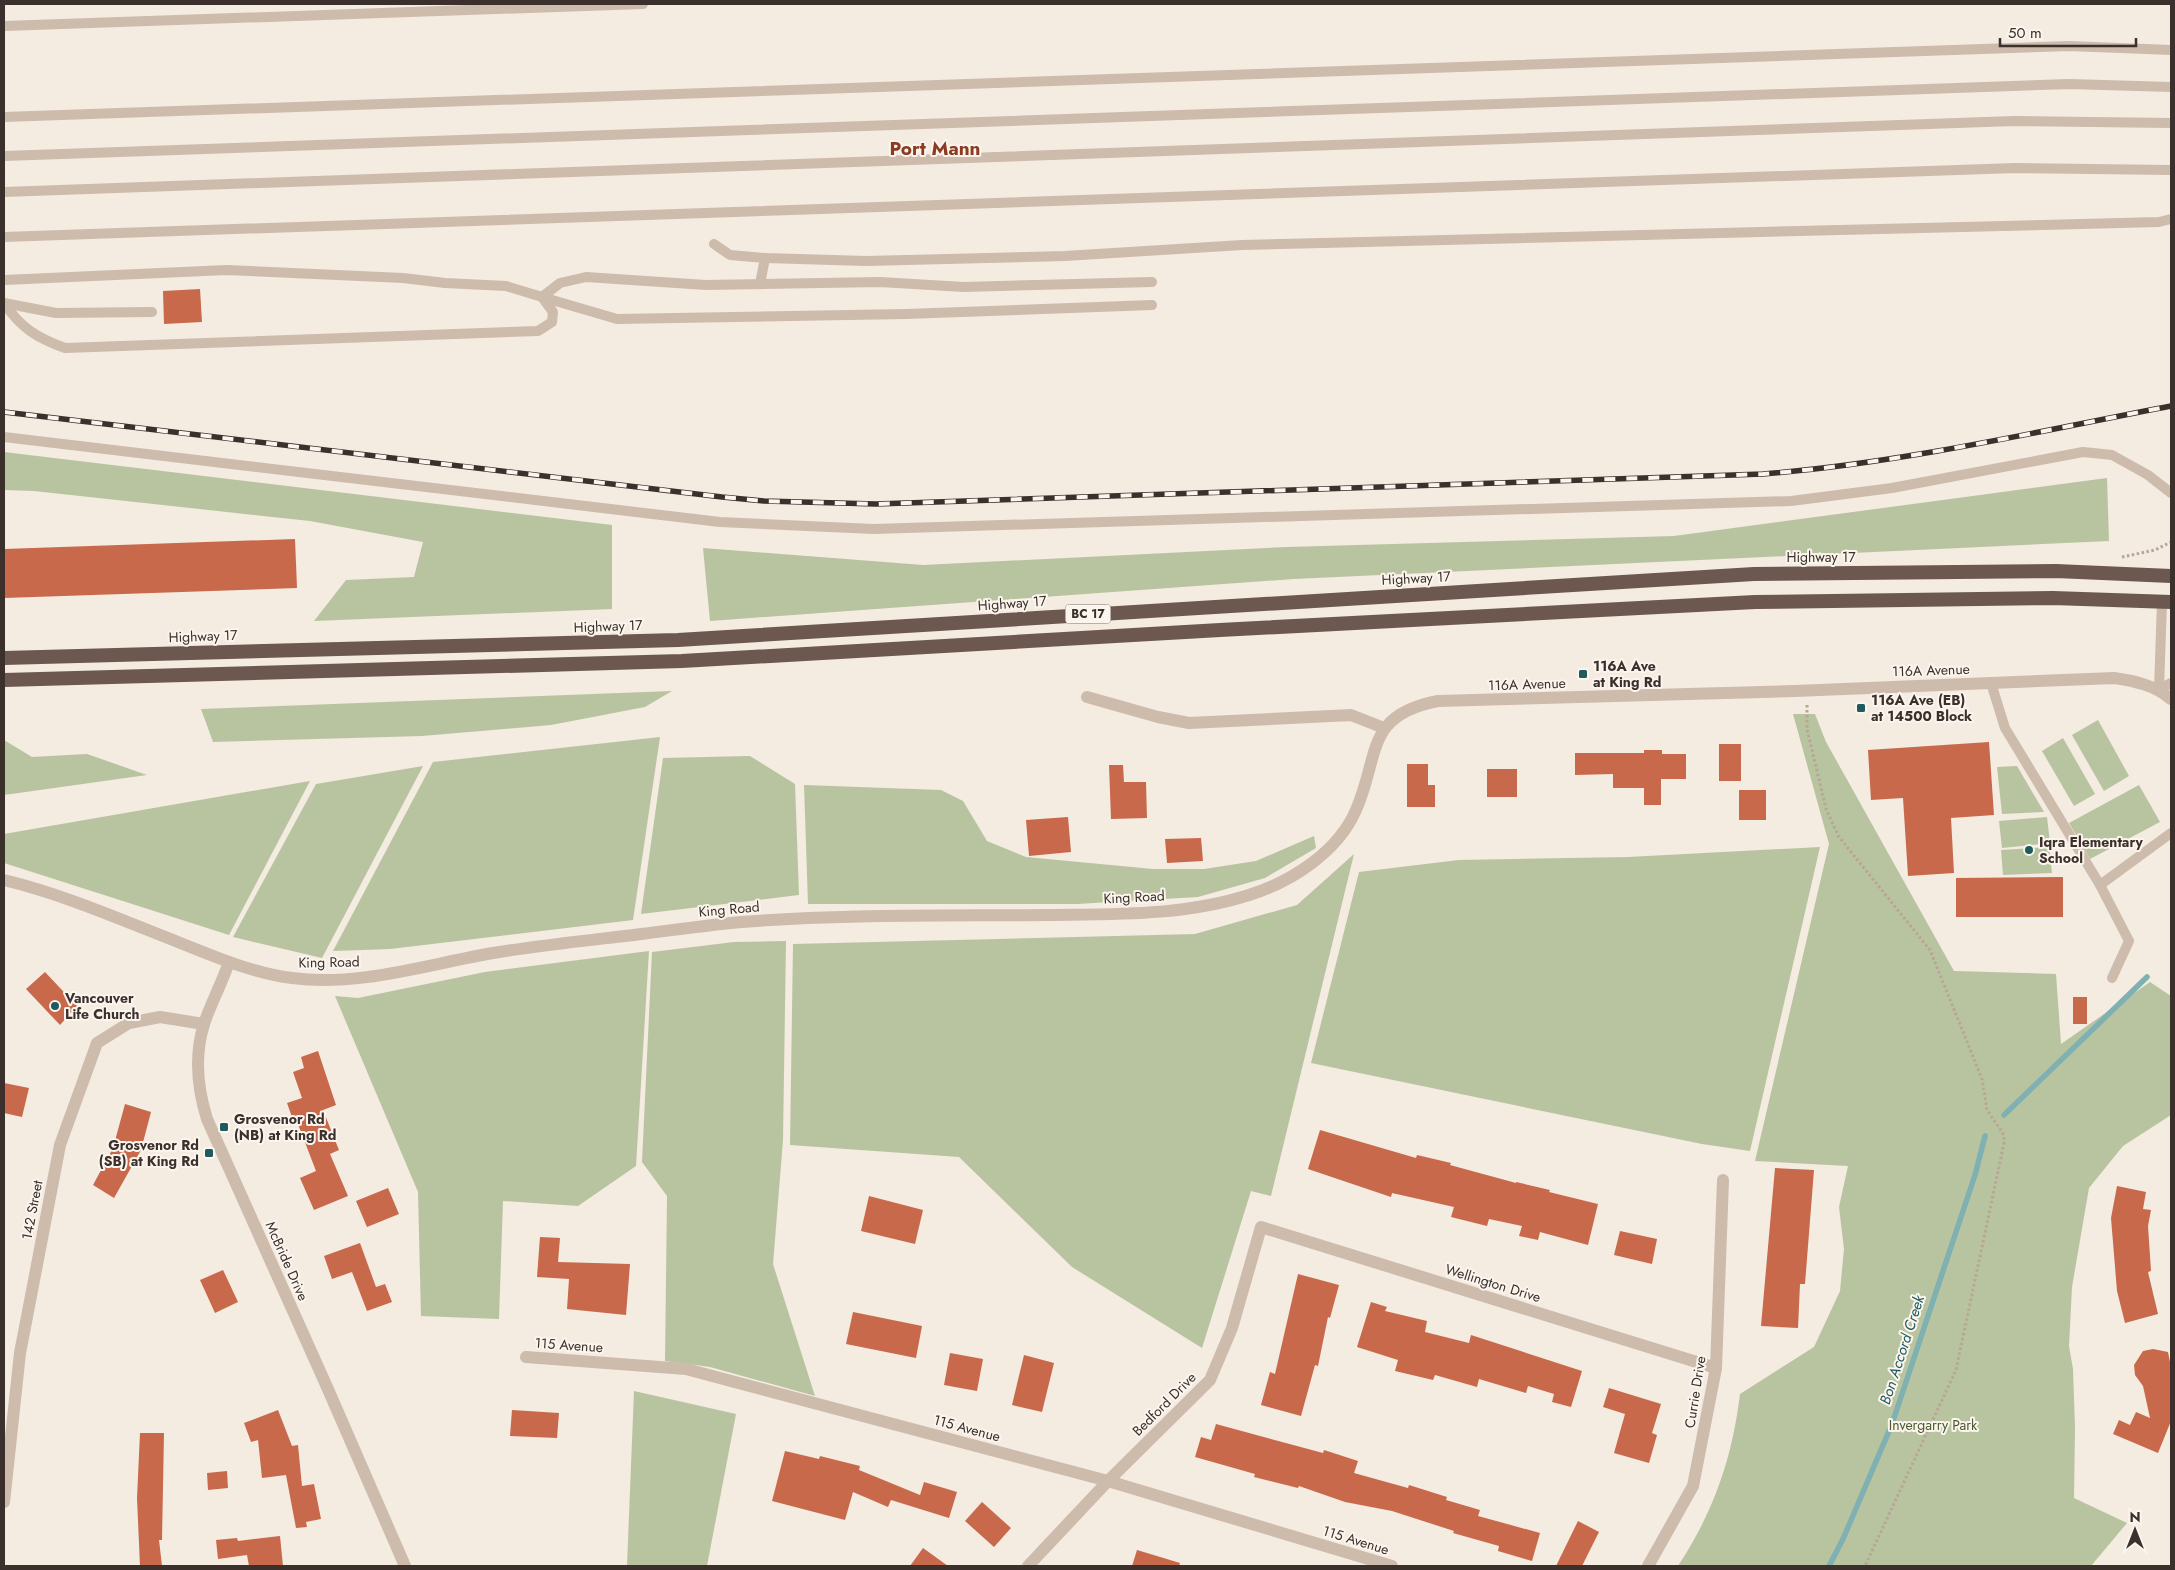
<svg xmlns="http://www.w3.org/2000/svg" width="2175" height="1570" viewBox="0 0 2175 1570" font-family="Jost,sans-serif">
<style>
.green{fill:#b8c4a0}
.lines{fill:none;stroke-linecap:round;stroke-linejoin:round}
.stream{stroke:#7fb0b2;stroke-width:5.5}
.building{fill:#c8694b}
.path{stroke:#b9a596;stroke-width:3;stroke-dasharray:2.5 2.5;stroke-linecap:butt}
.service{stroke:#cdbbac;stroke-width:10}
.minor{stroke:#cdbbac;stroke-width:12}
.tertiary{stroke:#cdbbac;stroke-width:12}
.trunk{stroke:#6c584f;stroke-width:14}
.rail-casing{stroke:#3b302b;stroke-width:5.5}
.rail{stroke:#fbf5ee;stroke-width:4;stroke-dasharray:11;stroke-linecap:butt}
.poi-dot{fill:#1f5a5e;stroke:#fbf5ee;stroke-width:2}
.labels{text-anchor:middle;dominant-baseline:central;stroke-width:4;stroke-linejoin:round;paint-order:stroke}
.shield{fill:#fbf5ee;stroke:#756b66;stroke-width:1}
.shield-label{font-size:12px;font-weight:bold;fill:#3b302b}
.street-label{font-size:14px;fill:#3b302b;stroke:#fbf5ee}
.poi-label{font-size:14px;font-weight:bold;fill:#3b302b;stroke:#fbf5ee;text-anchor:start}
.park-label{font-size:14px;fill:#4a5a2e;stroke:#fbf5ee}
.water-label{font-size:15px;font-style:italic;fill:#1f5a5e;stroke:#fbf5ee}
.district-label{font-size:19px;font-weight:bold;fill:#8c3b22;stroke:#fbf5ee}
</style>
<rect width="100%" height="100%" fill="#f4ebe1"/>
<g class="green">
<path d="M4,452l608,73v84l-298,12 32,-41 68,-3 9,-35 -113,-21 -276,-30 -30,-1z"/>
<path d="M2107,478l2,63 -815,38 -584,42 -7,-73 220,17 364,-18 387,-11z"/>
<path d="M672,691l-27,16 -94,18 -129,11 -209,6 -12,-33z"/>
<path d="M1793,714h22l11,28 128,229 102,3 5,70 89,-62 21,14v119l-48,31 -34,42 -17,99 -3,59 4,23 2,59 -1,70 53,25 -36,43h-413c36,-55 54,-107 62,-172l74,-47 26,-56 4,-42 -5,-42 9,-41 -93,-5 74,-317z"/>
<path d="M2098,720l31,56 -25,15 -32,-56z"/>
<path d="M660,737l-27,183 -243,29 -57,2 100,-189z"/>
<path d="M2063,738l32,56 -21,12 -32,-55z"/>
<path d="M4,740l28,17 55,-3 60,21 -143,20z"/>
<path d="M750,756l45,28 4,111 -158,19 22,-156z"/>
<path d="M423,766l-101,192 -89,-21 83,-153z"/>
<path d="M2017,766l27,46 -42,2 -5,-47z"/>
<path d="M310,781l-81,154 -225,-72v-29z"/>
<path d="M804,785l137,5 22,11 24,40 39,16 127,12h51l52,-8 58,-25 2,12 -51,30 -67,19 -121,7h-269z"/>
<path d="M2139,785l21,37 -70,37 -21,-36z"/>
<path d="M2047,817l3,26 -48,5 -3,-27z"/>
<path d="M1820,847l-70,304 -48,-7 -391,-81 48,-191 100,-12 169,-3z"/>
<path d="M2049,847l3,26 -49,2 -2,-25z"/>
<path d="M1354,854l-83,342 -20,-5 -49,157 -130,-81 -113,-110 -169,-12 3,-201 402,-10 102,-29z"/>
<path d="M786,941l-3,199 -10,124 42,132 -105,-29 -45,-6 2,-165 -25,-34 10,-210 82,-10z"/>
<path d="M649,951l-13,215 -58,40 -75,-5 -4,118 -78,-3 -3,-124 -83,-196 23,2 127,-26z"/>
<path d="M634,1391l102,23 -29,152h-80z"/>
</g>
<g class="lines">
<g class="stream">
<path d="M2004,1115l143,-138"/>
<path d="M1829,1566l14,-27 49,-115 83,-249 10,-39"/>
</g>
</g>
<g class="building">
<path d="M200,289l2,33 -38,2 -1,-33z"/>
<path d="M295,539l2,49 -293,10v-49z"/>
<path d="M1989,742l5,73 -43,3 3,55 -46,3 -5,-78 -32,2 -3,-50z"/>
<rect x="1719" y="744" width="22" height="37"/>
<path d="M1644,750h18v4h24v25h-25v26h-17v-17h-31v-14l-38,1v-22h69z"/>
<path d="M1407,764h21v21h7v22h-28z"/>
<path d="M1109,765h14l1,17h22l1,36 -36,1z"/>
<rect x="1487" y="769" width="30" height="28"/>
<rect x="1739" y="790" width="27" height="30"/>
<path d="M1068,817l3,35 -42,4 -3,-36z"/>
<path d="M1201,838l2,23 -36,2 -2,-24z"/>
<path d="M2063,877v40h-107v-39z"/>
<path d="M45,972l32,34 -17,19 -34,-36z"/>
<rect x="2073" y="997" width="14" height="27"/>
<path d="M318,1051l18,54 -13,5 16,40 -9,4 18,42 -34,14 -14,-32 16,-7 -20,-52 -3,1 -6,-17 15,-5 -9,-26 11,-4 -3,-11z"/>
<path d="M4,1083l25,5 -7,29 -18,-4z"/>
<path d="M125,1104l26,8 -10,38 -27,48 -21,-13 20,-37z"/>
<path d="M1320,1130l96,28 1,-3 34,8 -1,2 66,18v-1l34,8 -1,2 49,12 -10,41 -48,-13 -2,8 -19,-4 3,-10 -33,-7 -2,7 -36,-9 3,-10 -62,-14 -1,4 -83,-28z"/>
<path d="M1775,1168l39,2 -9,114h-5l-2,44 -37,-2z"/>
<path d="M2117,1186l29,6 -3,17 8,1 -3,16 3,45 -3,1 10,42 -33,9 -8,-32 -6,-73z"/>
<path d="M388,1188l11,26 -32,13 -11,-26z"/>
<path d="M869,1196l54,14 -8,34 -54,-13z"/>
<path d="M1620,1231l37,8 -5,25 -38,-9z"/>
<path d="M540,1237l20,1 -2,24 72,2 -4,51 -59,-6 2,-30 -32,-2z"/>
<path d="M360,1243l16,44 9,-3 7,18 -25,9 -15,-39 -20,7 -8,-23z"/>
<path d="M223,1270l15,32 -23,11 -15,-33z"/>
<path d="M1298,1274l41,11 -9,33 -2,-1 -10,49 -3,-1 -14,51 -40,-11 9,-33 5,2z"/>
<path d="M1371,1302l16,5 -2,4 42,10 -2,11 44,11 2,-8 111,36 -11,36 -19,-5 2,-8 -26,-8 -2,7 -47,-14 -2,8 -42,-12 -2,5 -38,-9 3,-11 -41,-13z"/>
<path d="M853,1312l69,14 -6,32 -70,-14z"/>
<path d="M2153,1349l15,3 3,15v54l-13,32 -45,-19 6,-14 11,5 6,-13 14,6 -7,-32 -8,-11 -1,-10 9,-14z"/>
<path d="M950,1353l33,6 -6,32 -33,-6z"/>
<path d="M1024,1355l30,8 -12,49 -30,-7z"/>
<path d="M1609,1388l52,16 -9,29 5,2 -8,28 -35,-10 11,-39 -22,-7z"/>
<path d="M278,1410l14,36 6,-1 4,41 12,-2 7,35 -15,3 1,5 -11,1 -10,-53 -24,3 -4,-38 -7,2 -7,-19z"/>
<path d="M512,1410l47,3 -2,25 -47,-2z"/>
<path d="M1216,1424l107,29 1,-3 34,11 -4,12 54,15 1,-3 38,12 -1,3 34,10 -2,6 62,17 -8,28 -34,-10 1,-5 -46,-13 1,-2 -62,-20 -47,-9 -46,-16 -1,2 -44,-11 1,-3 -60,-17 6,-20 10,3z"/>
<path d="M140,1433h24l-2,107h-3l3,26h-22l-3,-68z"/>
<path d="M785,1451l34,8 1,-3 40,10 -1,4 61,25 4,-13 33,10 -8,26 -58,-18 -3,7 -35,-15 -8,28 -73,-19z"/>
<path d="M227,1471l1,17 -20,2 -1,-17z"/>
<path d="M982,1502l29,26 -17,19 -29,-26z"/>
<path d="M1578,1521l21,11 -17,34h-26z"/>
<path d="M280,1536l3,30h-34l-2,-11 -29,4 -2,-19 21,-2 1,3z"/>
<path d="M923,1548l25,18h-38z"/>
<path d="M1137,1550l43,13 -1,3h-47z"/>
</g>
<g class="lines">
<g class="path">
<path d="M2122,557l33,-7 16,-8"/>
<path d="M1807,705v24l19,80 13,28 91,113 52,129 5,31 17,25v8l-48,227 -91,196"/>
</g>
<g class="service">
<path d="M4,26l639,-22"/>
<path d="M4,117l2008,-69 57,-2 102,4"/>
<path d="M4,156l2065,-72 102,3"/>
<path d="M4,192l2010,-71 157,2"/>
<path d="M4,237l2011,-69 156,2"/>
<path d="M714,244l16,11 35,3 101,3 199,-5 177,-11 122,-3 795,-20 12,-3"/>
<path d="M4,280l223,-10 176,8 42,5 61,3 36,11 11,15 -1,10 -14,9 -473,17c-28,-10 -44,-20 -61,-45"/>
<path d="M1152,282l-188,5 -84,-5 -174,3 -120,-8 -26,6 -18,14 75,22 289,-5 246,-9"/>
<path d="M760,284l5,-26"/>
<path d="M4,303l52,10 96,-1"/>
<path d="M4,437l716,85 154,7 917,-28 101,-13 191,-36 29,3 36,20 23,18"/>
<path d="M1991,683l14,45 95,157"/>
<path d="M2159,689l3,-87"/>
<path d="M2159,689l12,-6"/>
<path d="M2112,978l17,-37 -29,-56 71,-52"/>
</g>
<g class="minor">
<path d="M1087,697l71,20 31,6 162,-8 33,13"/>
<path d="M526,1357l160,12 422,112 284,85"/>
<path d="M4,1502l16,-149 40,-208 37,-102 32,-20 31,-6 44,7"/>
<path d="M1028,1566l80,-85 102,-101 22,-52 29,-101 455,141"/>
<path d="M1648,1566l45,-80 23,-118 7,-188"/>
</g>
<g class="tertiary">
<path d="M4,880c58,14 113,38 169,60 38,15 78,33 119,38 67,9 136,-14 201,-25 49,-8 99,-13 148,-19 33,-4 67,-9 101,-12 101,-8 203,-6 305,-7 67,-1 137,1 202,-20 42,-13 89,-43 107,-85 24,-54 8,-95 82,-109l357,-10 319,-13c21,3 40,7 57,21"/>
<path d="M229,962c-7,21 -18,41 -25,62 -10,32 -7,63 3,95l120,268 78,179"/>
</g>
<g class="trunk">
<path d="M4,658l674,-18 1076,-66 302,-3 115,5"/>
<path d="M4,680l678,-19 538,-31 535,-28 298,-4 118,4"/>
</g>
<defs>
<path id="rail" d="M4,412l718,85 42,4 112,3 887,-30c138,-11 272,-42 408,-68"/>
</defs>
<use href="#rail" class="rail-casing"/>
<use href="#rail" class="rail"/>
</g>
<g class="poi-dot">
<rect x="1578" y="669" width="10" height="10" rx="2.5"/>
<rect x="1856" y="703" width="10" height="10" rx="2.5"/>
<circle cx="2029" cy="850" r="5"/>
<circle cx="55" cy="1006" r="5"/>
<rect x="219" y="1122" width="10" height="10" rx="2.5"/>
<rect x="204" y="1148" width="10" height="10" rx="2.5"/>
</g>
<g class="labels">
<rect class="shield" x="1065.5" y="604.5" width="45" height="19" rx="4"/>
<g class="shield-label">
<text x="1088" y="614">BC 17</text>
</g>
<g class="street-label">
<text x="1821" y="557">Highway 17</text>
<text transform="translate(1416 578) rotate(-3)">Highway 17</text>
<text transform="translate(1012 603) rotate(-4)">Highway 17</text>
<text transform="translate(608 626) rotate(-2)">Highway 17</text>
<text transform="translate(203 636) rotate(-2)">Highway 17</text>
<text transform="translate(1931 670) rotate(-2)">116A Avenue</text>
<text transform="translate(1527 684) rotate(-2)">116A Avenue</text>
<text transform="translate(1134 897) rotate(-3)">King Road</text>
<text transform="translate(729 909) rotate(-5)">King Road</text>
<text transform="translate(329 962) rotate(-1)">King Road</text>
<text transform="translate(32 1210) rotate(-79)">142 Street</text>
<text transform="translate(287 1261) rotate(66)">McBride Drive</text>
<text transform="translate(1493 1283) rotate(17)">Wellington Drive</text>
<text transform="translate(569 1345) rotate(4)">115 Avenue</text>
<text transform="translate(1695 1392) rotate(-81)">Currie Drive</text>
<text transform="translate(1164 1404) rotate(-45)">Bedford Drive</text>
<text transform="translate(967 1428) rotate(15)">115 Avenue</text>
<text transform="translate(1356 1540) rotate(17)">115 Avenue</text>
</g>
<g class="poi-label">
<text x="1593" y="666">116A Ave<tspan x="1593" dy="16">at King Rd</tspan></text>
<text x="1871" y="700">116A Ave (EB)<tspan x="1871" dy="16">at 14500 Block</tspan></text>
<text x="2039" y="842">Iqra Elementary<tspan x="2039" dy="16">School</tspan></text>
<text x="65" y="998">Vancouver<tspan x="65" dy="16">Life Church</tspan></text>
<text x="234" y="1119">Grosvenor Rd<tspan x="234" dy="16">(NB) at King Rd</tspan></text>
<text x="199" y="1145" text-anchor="end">Grosvenor Rd<tspan x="199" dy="16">(SB) at King Rd</tspan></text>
</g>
<g class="park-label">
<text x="1933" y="1425">Invergarry Park</text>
</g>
<g class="water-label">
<text transform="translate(1902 1350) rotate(-72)">Bon Accord Creek</text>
</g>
<g class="district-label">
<text x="935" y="148">Port Mann</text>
</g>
</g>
<rect width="2175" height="1570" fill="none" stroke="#3b302b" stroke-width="10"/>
<g transform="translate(2135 1530)" stroke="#fbf5ee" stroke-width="4" paint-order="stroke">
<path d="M0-4L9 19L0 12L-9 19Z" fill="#3b302b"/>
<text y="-8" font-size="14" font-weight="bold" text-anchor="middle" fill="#3b302b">N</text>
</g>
<path d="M2000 38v8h136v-8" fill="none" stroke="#3b302b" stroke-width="2.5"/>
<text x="2008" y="38" font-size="15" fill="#3b302b" stroke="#fbf5ee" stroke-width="4" paint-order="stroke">50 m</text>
</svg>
